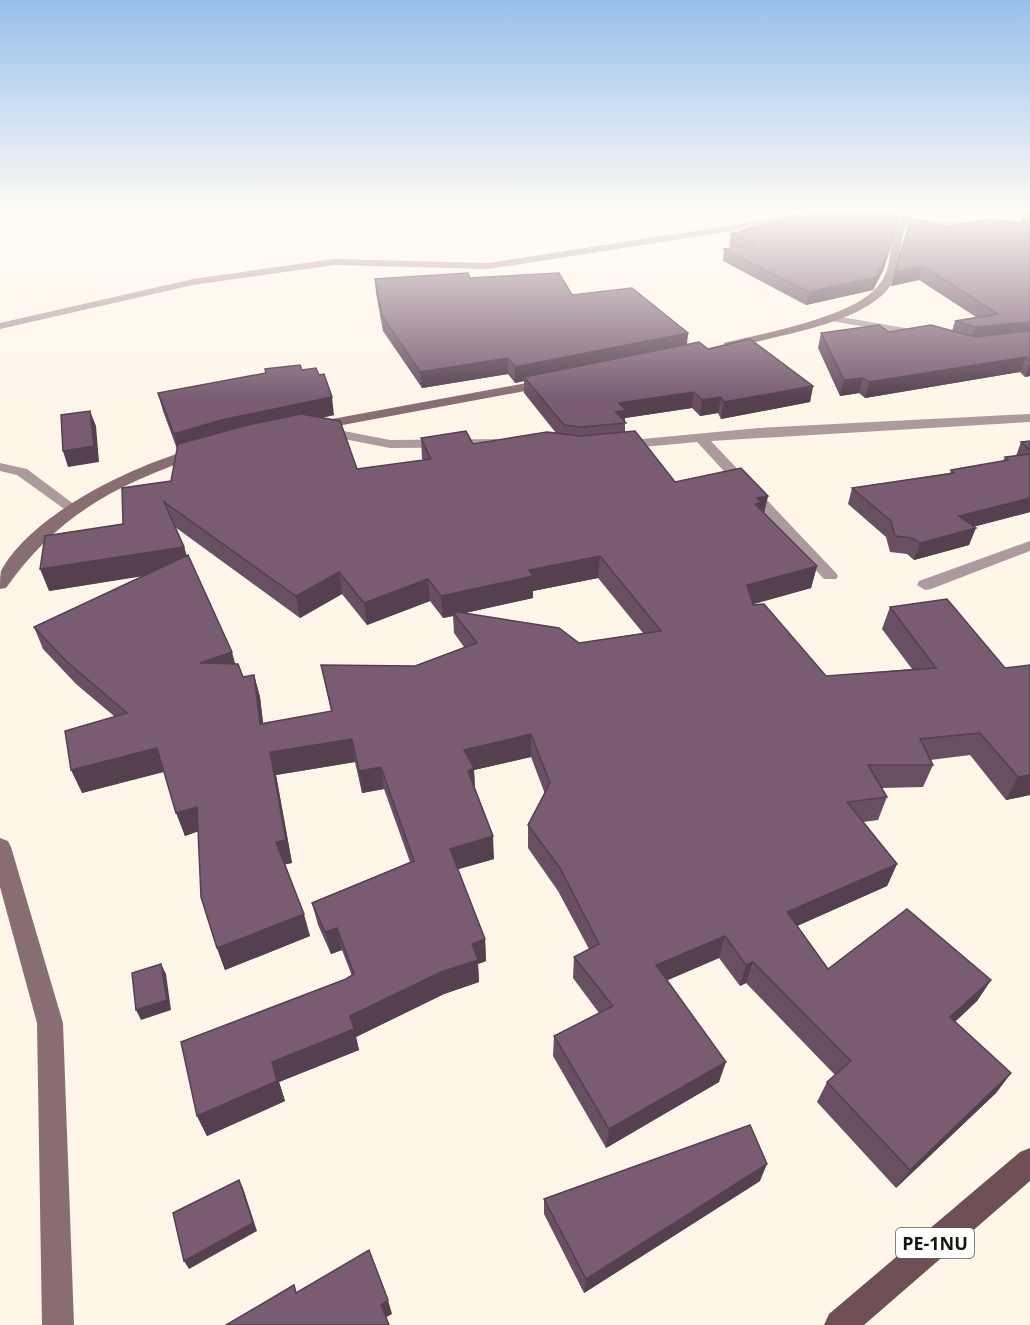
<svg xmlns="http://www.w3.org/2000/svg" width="1030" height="1325" viewBox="0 0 1030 1325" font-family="'Open Sans',sans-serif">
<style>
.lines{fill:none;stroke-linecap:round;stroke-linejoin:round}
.street{fill:#ad9a9e;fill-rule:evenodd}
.secondary{fill:#886e73;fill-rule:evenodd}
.primary{fill:#6e4f55;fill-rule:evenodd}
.wall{fill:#684f62;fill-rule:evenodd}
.shaded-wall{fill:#554050}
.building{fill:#795c72;stroke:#554050;stroke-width:1.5}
.labels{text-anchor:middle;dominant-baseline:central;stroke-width:4.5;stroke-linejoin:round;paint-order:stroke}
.shield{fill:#fff;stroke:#5d5a56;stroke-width:1.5}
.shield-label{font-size:18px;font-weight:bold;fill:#18140e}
</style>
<rect width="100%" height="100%" fill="#fef6e9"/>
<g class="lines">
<g class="street">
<path d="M790,213h17l-74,18 -245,38 -154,-4 -141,20 -193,44v-6l193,-44 141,-20 154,4 245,-38z"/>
<path d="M902,219l94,5 34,5v6l-34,-5 -97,-6z"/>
<path d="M830,315l98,17 6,3 -6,3 -102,-18 -1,-2z"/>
<path d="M1030,414v8l-319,19 125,132 2,3 -2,3h-12l-127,-137 -76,7 -7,-4 7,-4 138,-13z"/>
<path d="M323,427l67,13 117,-1 7,4 -7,4 -117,1 -72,-14 -2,-3z"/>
<path d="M0,463l27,6 52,39 -7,4 -5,-1 -50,-36 -17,-4z"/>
<path d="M1030,541v10l-99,38 -6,1 -8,-5 2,-4z"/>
</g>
<g class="secondary">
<path d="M904,213h9c-17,24 -9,48 -21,70 -20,35 -95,49 -132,58 -11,2 -25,9 -36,6v-4c39,-10 135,-26 157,-61 14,-20 5,-45 23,-69z"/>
<path d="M548,379l4,1v6l-236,44 -6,-4 6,-4z"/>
<path d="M198,448l7,4 -2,3c-84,28 -145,59 -197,133l-6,1c0,-6 0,-13 1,-18 31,-58 136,-108 197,-123z"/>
<path d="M0,838l8,3 3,6 52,176 11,302h-32l-5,-302 -37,-136z"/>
</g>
<path class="primary" d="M1030,1148v33l-166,144h-40l5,-11 191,-162z"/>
</g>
<g class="wall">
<path d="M1023,213h7v163l-5,1 -5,-5 -155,26 -6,-5 -19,3 -22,-48 3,-15 131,-2 3,-10 21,-4 -57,-37 -28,6 4,-14 50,-45 75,-4z"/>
<path d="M731,234l153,35 -11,21 -67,15 -83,-44 1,-12 10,-1 -5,-2z"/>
<path d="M470,278l102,17 116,38 -1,11 21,5 105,37 -3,16 -89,17 -3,-6 -18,3 -8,-8 -67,10v14l50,50 93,14 -4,17 53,53 -6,22 -58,16 73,72 86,-7 -30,-40 8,-22 57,-8 83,196 -24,5 -36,-45 -40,5 3,5 -10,22 -41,1 5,9 -9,23 -15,2 34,42 -10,22 -90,40 31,43 163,11 -14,21 -22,21 56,51 -15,20 -100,95 -79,-86 10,-20 8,-7 -89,-92 -6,3 -21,-28 -52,22 52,102 -113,66 -53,-92 1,-20 45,-23 -26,-35 1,-21 15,-8 -31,-58 -30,-43v-23l17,-31 -14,-37 -57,13 1,19 19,70 -36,10 27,70 1,22 -8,3 1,18 -35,12 -88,43 3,13 -80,32 6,19 -78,35 -10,-20 149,-137 6,-3 -10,-26 -11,4 -13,-29 -6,-22 98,-41 -26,-73 -22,4 -7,-31 -79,13 16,88 -7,1 25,72 -85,34 -8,-22 -19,-117 -13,5 -21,-64 -82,21 32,-77 -38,-32 -33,-35 -9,-22 110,-51 -95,15 122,-110 6,-32 -14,-38 -5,-18 144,-23 32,45 -12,3 35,51 66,-9 -1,-2 -1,-20 52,6 83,-11 -32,-40v-12l-9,2 -7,-9 -86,14 -39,-57 -7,-38 -1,-14zM175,527l125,91 42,-24 25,31 63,-24 13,17 10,-2 1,17 10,14 -49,19 -94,-1 10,46 -68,13 -3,-27 -6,-22 -11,2 -8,-13 -48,-108 -3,-9zM598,578l45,55 -64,10 -114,-30 68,-15v-7z"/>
<path d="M1030,441v71l-57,15 -4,18 -55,15 -7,-6 -17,-2 -4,-15 -38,-33 4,-16 98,-15 1,-3 52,-9 2,-4 11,-1 5,-14z"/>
<path d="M760,1181l-176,112 -40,-79v-15z"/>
</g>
<g class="shaded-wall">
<path d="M899,215l-15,54 -11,21 -67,15 3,-13z"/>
<path d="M923,266l-4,14 -28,6 4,-14z"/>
<path d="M1030,322v14l-60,6 5,-15z"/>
<path d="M688,333l-2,15 -162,29v4l-9,2v-16z"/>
<path d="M1026,357l-6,15 -155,26 4,-16z"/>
<path d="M508,358v16l-86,14 -2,-16z"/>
<path d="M1030,363v13l-5,1z"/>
<path d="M863,378l-4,15 -19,3 4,-16z"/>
<path d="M813,386l-3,16 -89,17 3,-17z"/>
<path d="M694,392l-2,16 -67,10v5l-9,-11 3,-9z"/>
<path d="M332,397l2,18 -109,23 -47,14 -4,-18 47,-14z"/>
<path d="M721,397l-3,16 -18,3 2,-16z"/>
<path d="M90,411l6,15 3,36 -31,5 -5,-16z"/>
<path d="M768,496l-5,21 -8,-13 2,-6z"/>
<path d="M1030,498v14l-77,20 6,-16z"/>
<path d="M976,528l-7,17 -55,15 6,-17z"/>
<path d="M184,547l6,21 -141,23 -9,-22z"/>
<path d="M600,556l-2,22 -65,13v7l-77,17 -4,-4 1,5 -10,2 -2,-22 88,-26z"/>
<path d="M817,566l-6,22 -68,19 4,-22z"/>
<path d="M339,572l3,22 -42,24 -4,-22z"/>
<path d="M428,579l2,22 -63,24 -3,-22z"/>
<path d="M232,652l6,22 -38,-11z"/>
<path d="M254,675l6,22 6,50 -6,-23z"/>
<path d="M531,734v23l-57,13 1,21 -6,3 -5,-44z"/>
<path d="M352,739l3,23 -79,13 16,88 -9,2 -7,-23 -6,-90z"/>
<path d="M157,748l9,23 -84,22 -11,-23z"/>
<path d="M381,767l3,22 -22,4 -3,-22z"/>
<path d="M1030,775v20l-24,5 12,-23z"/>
<path d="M197,807l8,22 -20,7 -9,-23z"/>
<path d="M493,836l1,23 -42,12 -2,-22z"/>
<path d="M897,864l-10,22 -108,48 8,-22z"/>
<path d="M304,914l6,22 -85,34 -8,-22z"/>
<path d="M337,928l5,22 -11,4 -6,-22z"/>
<path d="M725,936l-6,22 -67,29 4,-22z"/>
<path d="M485,939l1,22 -8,3 1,18 -35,12 -88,43 3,13 -80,32 6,19 -78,35 -10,-20 75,-54 200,-118z"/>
<path d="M753,962l-7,21 -6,3 6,-21z"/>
<path d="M161,964l5,10 5,36 -30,10 -5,-10z"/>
<path d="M991,980l-14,21 -40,37 13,-21z"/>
<path d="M726,1062l-7,20 -113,66 3,-19z"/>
<path d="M1011,1073l-15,20 -100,95 14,-18z"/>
<path d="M767,1164l-7,17 -176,112 2,-14z"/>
<path d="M239,1180l4,8 14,43 -68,38 -5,-8z"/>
<path d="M388,1300l4,14 -7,4 -4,-13z"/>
</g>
<g class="building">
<path d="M803,213h87l9,2 -12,42 -11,20 -67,15 -85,-43 31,-4 -24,-11z"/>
<path d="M911,218l34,9 44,-8 41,5v98l-55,5 -20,-6 43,-7 -75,-48 -28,6z"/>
<path d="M468,273l2,5 89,-5 13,22 60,-7 56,45 -173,34 -7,-9 -88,14 -38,-56 -7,-37z"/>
<path d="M879,325l10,7 42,-7 44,12 55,-6v30l-4,-4 -157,25 -6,-4 -19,2 -23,-47z"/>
<path d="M750,339l63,47 -89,16 -3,-5 -19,3 -8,-8 -75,11 7,7 -10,2 10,11 -45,4 -17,-2 -40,-48 175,-35 9,7z"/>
<path d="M300,365l2,5 14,-2 3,7 5,-1 8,23 -111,23 -47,14 -16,-41 108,-20 -1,-4z"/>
<path d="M90,411l4,35 -31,5 -2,-36z"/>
<path d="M301,414l39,7 17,48 74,-10 -10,-21 45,-7 7,13 74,-12 34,4 54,-5 40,51 66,-14 27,28 -11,2 4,4 -6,2 62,62 -70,19 6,20 11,-1 62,72 110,-8 -46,-61 57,-8 58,69 25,-3v110l-12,2 -38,-44 -60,6 13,26h-65l19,32 -40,5 50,62 -110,48 41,57 79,-60 84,71 -41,37 61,56 -101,97 -83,-88 24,-21 -98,-99 -7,3 -21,-29 -69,29 70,97 -117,67 -55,-93 59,-30 -39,-49 25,-13 -39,-76 -32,-43 22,-42 -19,-49 -67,16 10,18 -6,3 25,65 -43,13 35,90 -13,5 6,16 -37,12 -91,44 4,13 -82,33 5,19 -80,35 -16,-74 165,-63 8,-5 -17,-46 -12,4 -13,-29 102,-42 -33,-94 -22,4 -7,-32 -82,13 16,88 -10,2 28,72 -87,34 -16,-51 -4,-90 -21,6 -19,-65 -86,22 -6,-39 62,-18 -61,-52 -32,-34 154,-72 44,97 -32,11 38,1 5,13 11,-2 6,49 72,-13 -11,-46 94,1 62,-23 -25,-32 107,17 20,15 82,-12 -61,-75 -71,14 4,6 -92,20 -13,-17 -64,24 -25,-31 -43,24 -132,-94 20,45 -144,22 5,-33 78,-12 -1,-36 49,-7 7,-37 70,-19z"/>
<path d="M1030,441v9l-9,-8z"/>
<path d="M1030,454v44l-71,18 17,12 -56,15 -8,-5 -17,-2 -4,-15 -39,-33 102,-15 -3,-3 57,-10 -3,-3z"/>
<path d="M161,964l6,36 -31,10 -4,-37z"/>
<path d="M750,1125l17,39 -181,115 -42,-80z"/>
<path d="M239,1180l14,43 -69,38 -11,-48z"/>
<path d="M369,1250l19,50 -7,5 8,20h-163l68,-40 2,8z"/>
</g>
<linearGradient id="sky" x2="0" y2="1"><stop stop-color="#97bfec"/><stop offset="0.53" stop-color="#fffbf5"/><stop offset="1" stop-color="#fffbf5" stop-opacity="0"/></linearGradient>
<rect width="1030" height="399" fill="url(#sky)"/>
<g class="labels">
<rect class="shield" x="896" y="1228" width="78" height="30" rx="4.5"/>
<g class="shield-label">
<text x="935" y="1243">PE-1NU</text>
</g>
</g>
</svg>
